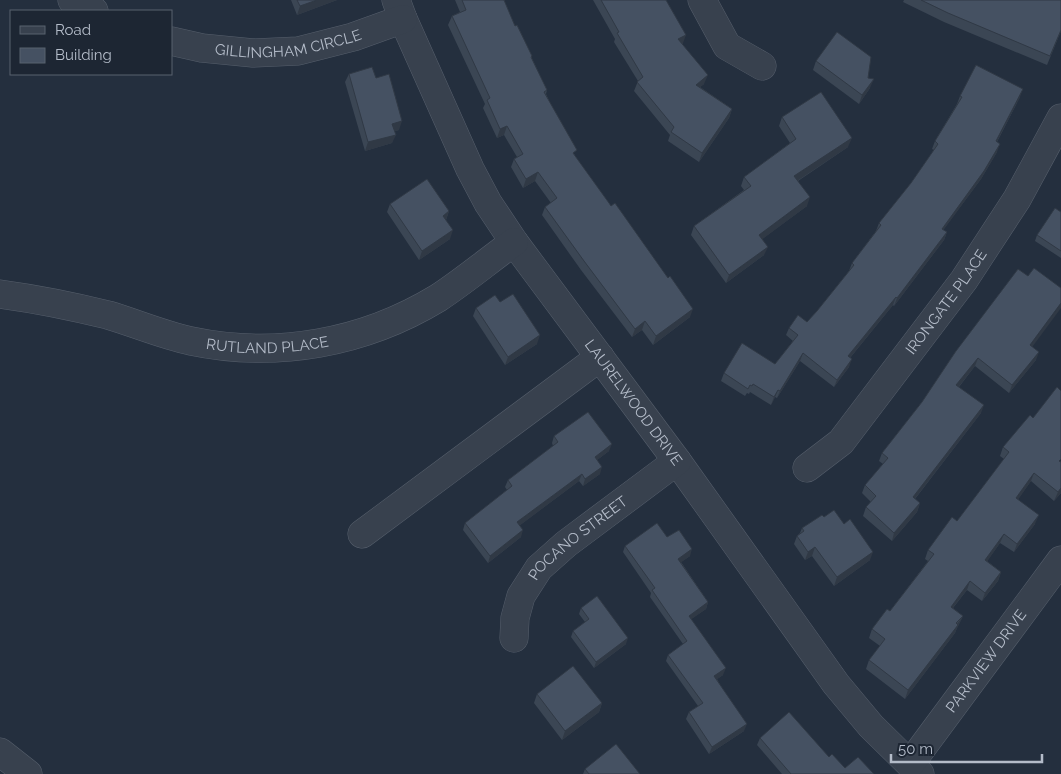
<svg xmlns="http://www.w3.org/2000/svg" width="1061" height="774" viewBox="0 0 1061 774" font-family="Raleway,sans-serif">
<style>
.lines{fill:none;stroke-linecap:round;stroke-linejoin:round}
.minor-casing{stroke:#565f6c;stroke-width:29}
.minor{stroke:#38414e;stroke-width:28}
.wall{fill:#3b4654}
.shaded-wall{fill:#303945}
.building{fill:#455162;stroke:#303945}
.labels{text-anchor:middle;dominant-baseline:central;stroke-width:5;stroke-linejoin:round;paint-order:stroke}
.street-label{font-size:15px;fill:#b4bcc9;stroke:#1d2633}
</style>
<rect width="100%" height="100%" fill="#242f3e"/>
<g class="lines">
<defs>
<g id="minor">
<path d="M72,0l22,11"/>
<path id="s1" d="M396,0l7,19 67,150 18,34 26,39 163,219 159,223 35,42 49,48"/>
<path d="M702,0l25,46 35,20"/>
<path id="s2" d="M171,41l31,7 51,5 45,-2 55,-14 50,-18"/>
<path id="s3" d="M0,294c37,5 72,12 108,21 27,8 55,20 83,26 85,18 173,2 247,-43 26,-17 51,-38 76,-56"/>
<path id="s4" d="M807,468l34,-26 123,-162 53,-81 44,-81"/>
<path d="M362,534l238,-177"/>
<path id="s5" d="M514,638l1,-20 6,-22 18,-28 27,-24 111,-83"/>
<path d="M0,752l28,22"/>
<path id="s6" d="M910,764l151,-204"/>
</g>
</defs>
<use href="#minor" class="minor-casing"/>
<use href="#minor" class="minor"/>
</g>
<g class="wall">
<path d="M291,0h46l-40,15z"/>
<path d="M455,0h49l11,26 17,30v3l15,31 -1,4 29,62 115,161 -37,28 -11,-15 -10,7 -51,-67 -39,-55 3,-8 6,-4 -16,-22 -12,7 -12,-21 3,-8 3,-2 -13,-22 -7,3 -14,-30 2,-4 -37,-79 4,-9 8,-4z"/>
<path d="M593,0h73l17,43 -1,1 22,40 -4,3 32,22 -3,9 -30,44 -31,-21 2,-6 -36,-44 4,-10 -24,-39 1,-3z"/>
<path d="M904,0h157v31l-14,34 -103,-43 -41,-20z"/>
<path d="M816,61l52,17 2,10 -11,16 -46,-34z"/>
<path d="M349,74l27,4 23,52 -4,1 -3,12 -27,8 -20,-69z"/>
<path d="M960,96l60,1 -23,45v10l-16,27 -38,51 4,2 -3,8 -50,66 -1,-1 -43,53 -1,9 -15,20 -34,-26 -23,37 -2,-1 -4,8 -21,-13 -1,2 -2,-1 -2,3 -24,-15 3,-8 51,-9 18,-23 -7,-6 3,-7 18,-6 10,-11 32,-40 3,-8 24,-32 3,-8 32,-40 23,-33 -2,-1 3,-8 22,-37z"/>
<path d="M782,117l66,30 -50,34 9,25 -45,33 2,16 -38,28 -35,-48 3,-9 50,-36 -3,-4 3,-9 46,-34 -11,-17z"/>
<path d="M390,204l59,7 -3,9 4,19 -31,21 -32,-48z"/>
<path d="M1061,212v46l-26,-17 2,-6z"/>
<path d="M500,302l37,42 -32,21 -32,-49 3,-8z"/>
<path d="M1032,347l4,13 -27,33 -34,-27 -16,21 22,26 -66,86 5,4 -3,9 -25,29 -29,-25 3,-9 5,-5 -9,-9 3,-8 18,-21 -4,-3 3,-8 40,-51 34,-51z"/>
<path d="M554,436l55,15 -12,9 3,14 -17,12 -4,-5 -59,44 1,12 -33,26 -25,-33 2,-7 42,-33 -2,-3 3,-7 45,-34 -1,-3z"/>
<path d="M1003,447l58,46 -7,8 -23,-20 -13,18 17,25 -21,28 -14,-9 -13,18 14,11 -3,9 -16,20 -15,-11 -14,18 10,8 -6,12 -2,5 -50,66 -39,-30 3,-9 11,-14 -11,-8 3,-9 18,-18 38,-50 -3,-2 3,-9 29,-29 47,-62 -4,-3z"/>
<path d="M824,517l46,43 -36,26 -22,-30 -7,4 -11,-16 3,-8 3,-3 2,-5z"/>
<path d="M667,537l23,19 -9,6 27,40 -2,7 -15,10 32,56 -6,4 27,52 -35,23 -23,-35 3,-7 9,-6 -32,-45 2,-6 15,-11 -33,-47 1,-4 -28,-41 2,-6z"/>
<path d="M581,608l45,36 -32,24 -23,-31 2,-6 12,-9 -6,-8z"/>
<path d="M537,694l65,9 -3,9 -37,28 -28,-37z"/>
<path d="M760,738l69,19 16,11 29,6h-92l-25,-29z"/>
<path d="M585,769l55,5h-57z"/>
</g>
<g class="shaded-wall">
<path d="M317,0h20l-40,15 3,-9z"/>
<path d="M686,35l-3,8 -8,5 3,-9z"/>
<path d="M708,75l-4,9 -11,9 3,-8z"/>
<path d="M874,79l-4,9 -11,16 3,-9z"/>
<path d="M1023,89l-3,8 -27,52 3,-8z"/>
<path d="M732,109l-3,9 -30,44 3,-9z"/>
<path d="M402,121l-3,9 -10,3 3,-9z"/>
<path d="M507,126l-3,9 -7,3 3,-9z"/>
<path d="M396,135l-4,8 -27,8 3,-9z"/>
<path d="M852,138l-4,9 -57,38 3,-9z"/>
<path d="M1000,144l-3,8 -16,27 -42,57 3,-7z"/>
<path d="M538,172l-3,9 -12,7 3,-9z"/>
<path d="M810,197l-3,9 -51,38 3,-9z"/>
<path d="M449,211l-3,9 -3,-4z"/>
<path d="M453,230l-3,9 -31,21 3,-9z"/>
<path d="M947,232l-3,8 -50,66 3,-8z"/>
<path d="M768,247l-4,8 -38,28 3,-8z"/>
<path d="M896,297l-3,8 -48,59 3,-8z"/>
<path d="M1061,303v5l-34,46 3,-9z"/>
<path d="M693,309l-3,8 -37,28 3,-9z"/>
<path d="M645,321l-3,9 -10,7 3,-8z"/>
<path d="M540,335l-3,9 -32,21 3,-8z"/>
<path d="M1039,352l-3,8 -27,33 3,-8z"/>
<path d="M803,353l-3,8 -23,37 3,-7z"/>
<path d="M978,358l-3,8 -22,28 3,-9z"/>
<path d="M852,359l-3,8 -15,20 3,-7z"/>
<path d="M778,390l-3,7 -4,8 3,-8z"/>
<path d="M984,405l-3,8 -71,92 3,-8z"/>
<path d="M612,444l-3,7 -17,13 3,-7z"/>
<path d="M602,467l-2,7 -17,12 2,-7z"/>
<path d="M1034,473l-3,8 -18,26 3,-9z"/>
<path d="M582,474l-3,7 -64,48 2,-7z"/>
<path d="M1061,488v5l-7,8 4,-9z"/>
<path d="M920,503l-3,9 -25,29 2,-8z"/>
<path d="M1039,515l-4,9 -21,28 3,-8z"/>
<path d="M523,530l-2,7 -33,26 2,-7z"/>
<path d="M1004,534l-4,9 -18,26 3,-9z"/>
<path d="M815,547l-3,9 -7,4 3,-8z"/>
<path d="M692,549l-2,7 -14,10 2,-7z"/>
<path d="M873,552l-3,8 -36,26 3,-9z"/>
<path d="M1001,572l-3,9 -16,20 3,-8z"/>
<path d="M970,581l-3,9 -20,25 4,-8z"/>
<path d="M708,602l-2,7 -20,14 3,-7z"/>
<path d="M963,616l-6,12 -2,5 -50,66 3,-9z"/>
<path d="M628,638l-2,6 -32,24 2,-6z"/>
<path d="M726,668l-3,7 -11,8 2,-7z"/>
<path d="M602,703l-3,9 -37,28 3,-9z"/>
<path d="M747,724l-3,7 -35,23 3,-7z"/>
</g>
<g class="building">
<path d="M297,0h20l-17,6z"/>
<path d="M462,0h42l11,26 2,-1 15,31 -1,1 16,33 -3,2 33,58 -4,3 36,50 2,3 4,-3 53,75 2,-2 23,33 -37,27 -11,-15 -10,8 -51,-68 -39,-54 12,-9 -19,-26 -12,7 -12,-20 9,-5 -16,-28 -7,3 -13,-29 3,-2 -38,-82 14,-6z"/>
<path d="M601,0h65l20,35 -8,4 30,36 -12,10 36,24 -30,44 -31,-21 3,-5 -37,-45 6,-5 -26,-44 2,-1z"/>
<path d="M921,0h140v30l-11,26 -102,-43z"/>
<path d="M837,32l34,25 -3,21 6,1 -12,16 -46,-34z"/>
<path d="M976,65l47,24 -27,52 4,3 -16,27 -42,58 5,3 -50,66 -1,-1 -48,59 4,3 -15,21 -34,-27 -23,38 -2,-1 -4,7 -21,-13 -1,2 -2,-1 -2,4 -24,-16 18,-30 33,21 23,-29 -9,-7 9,-13 9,7 10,-11 37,-46 -2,-2 29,-38 -2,-2 32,-40 27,-39 -3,-3 27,-44 -2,-1z"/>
<path d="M372,67l4,11 13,-4 13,47 -10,3 4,11 -28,7 -19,-68z"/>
<path d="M821,92l31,46 -58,38 16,21 -51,38 9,12 -39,28 -35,-49 57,-40 -7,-9 52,-38 -14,-22z"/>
<path d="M427,179l22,32 -6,5 10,14 -31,21 -32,-47z"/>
<path d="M1055,208l6,4v39l-24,-16z"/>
<path d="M1034,268l27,20v15l-31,42 9,7 -27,33 -34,-27 -22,27 28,20 -71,92 7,6 -26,30 -28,-26 10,-11 -11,-11 23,-27 -6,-5 40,-51 34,-51 62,-82 10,7z"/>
<path d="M513,294l27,41 -32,22 -32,-49 19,-13 5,7z"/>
<path d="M1057,387l4,4v68l-2,2 2,1v26l-3,4 -24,-19 -18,25 23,17 -22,29 -13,-10 -19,26 16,12 -16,21 -15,-12 -19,26 12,9 -7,7 2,2 -50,65 -39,-30 16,-21 -13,-10 15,-20 3,2 44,-57 -6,-4 24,-33 5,4 52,-69 -6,-5 27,-32 3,3z"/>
<path d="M588,412l24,32 -17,13 7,10 -17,12 -3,-5 -65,48 6,8 -33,26 -25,-33 47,-37 -4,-6 50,-38 -4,-6z"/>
<path d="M834,510l10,14 6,-5 23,33 -36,25 -22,-30 -7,5 -11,-16 7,-5 -2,-3 20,-13 2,2z"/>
<path d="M657,523l10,14 12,-7 13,19 -14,10 30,43 -19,14 37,52 -12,8 33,48 -35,23 -23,-35 14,-9 -35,-48 19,-14 -35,-51 3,-2 -30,-42z"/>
<path d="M597,596l31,42 -32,24 -23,-31 16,-12 -8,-11z"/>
<path d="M573,666l29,37 -37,28 -28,-37z"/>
<path d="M789,712l40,45 3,-3 13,14 13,-11 16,17h-83l-31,-36z"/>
<path d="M616,744l24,30h-51l-4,-5z"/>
</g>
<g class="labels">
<g class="street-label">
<text stroke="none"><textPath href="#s2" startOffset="119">GILLINGHAM CIRCLE</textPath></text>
<text stroke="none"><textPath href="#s4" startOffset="218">IRONGATE PLACE</textPath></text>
<text stroke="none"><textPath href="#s3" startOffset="274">RUTLAND PLACE</textPath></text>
<text stroke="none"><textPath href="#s1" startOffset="470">LAURELWOOD DRIVE</textPath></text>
<text stroke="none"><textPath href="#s5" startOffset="125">POCANO STREET</textPath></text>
<text stroke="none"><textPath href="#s6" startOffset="128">PARKVIEW DRIVE</textPath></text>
</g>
</g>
<rect x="10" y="10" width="162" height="65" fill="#1d2633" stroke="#59626f"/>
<rect x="20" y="26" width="25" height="8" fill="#38414e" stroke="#59626f"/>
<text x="55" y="35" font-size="15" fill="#b4bcc9">Road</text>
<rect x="20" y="48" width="25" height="15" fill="#455162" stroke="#59626f"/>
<text x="55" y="60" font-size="15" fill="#b4bcc9">Building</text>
<path d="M891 754v8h151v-8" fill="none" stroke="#b4bcc9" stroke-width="2.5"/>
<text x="898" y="754" font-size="15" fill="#b4bcc9" stroke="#1d2633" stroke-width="4" paint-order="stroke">50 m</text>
</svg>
